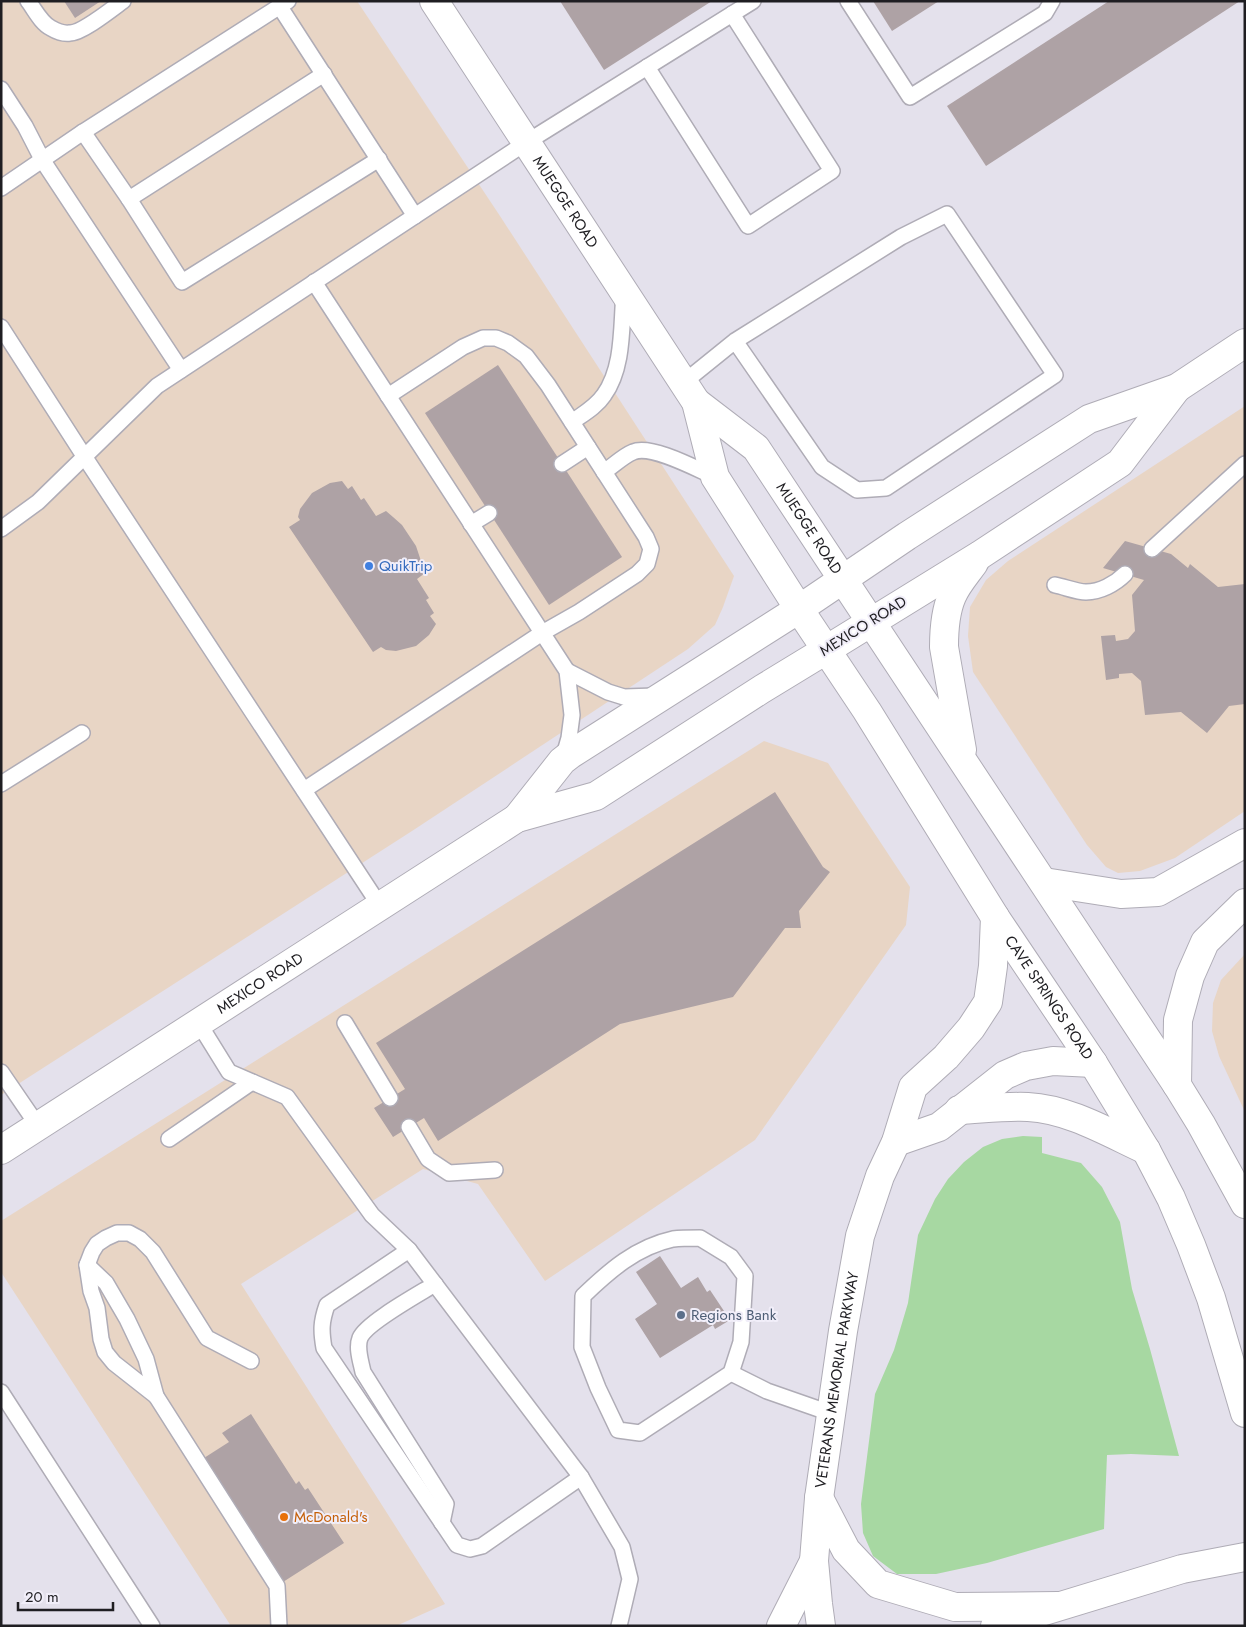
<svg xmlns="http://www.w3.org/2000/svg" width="1246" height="1627" viewBox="0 0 1246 1627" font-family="Jost,sans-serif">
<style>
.commercial{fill:#e8d5c5}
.green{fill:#a7d8a2}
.building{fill:#aea2a5}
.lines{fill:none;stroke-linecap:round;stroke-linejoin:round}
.lane-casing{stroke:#afacb6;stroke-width:18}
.secondary-casing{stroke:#afacb6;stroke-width:30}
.primary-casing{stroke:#afacb6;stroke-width:30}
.lane{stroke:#fff;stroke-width:15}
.secondary{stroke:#fff;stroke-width:28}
.primary{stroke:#fff;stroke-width:28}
.shop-dot{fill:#3f7fe0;stroke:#f1eef9;stroke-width:2}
.service-dot{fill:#5c6f8a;stroke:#f1eef9;stroke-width:2}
.food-dot{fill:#e8710a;stroke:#f1eef9;stroke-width:2}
.labels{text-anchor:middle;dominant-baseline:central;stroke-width:4;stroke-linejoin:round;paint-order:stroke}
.street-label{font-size:15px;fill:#1f1e22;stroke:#f1eef9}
.shop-label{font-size:15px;fill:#366cbe;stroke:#f1eef9;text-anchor:start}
.service-label{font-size:15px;fill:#4e5e75;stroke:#f1eef9;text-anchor:start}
.food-label{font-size:15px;fill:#c56008;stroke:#f1eef9;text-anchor:start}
</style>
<rect width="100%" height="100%" fill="#e4e1ec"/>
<g class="commercial">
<path d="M1,1h356l143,215 234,360 -11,31 -8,18 -27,24 -276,182 -411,264z"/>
<path d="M1245,406v405l-70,47 -35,13 -22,2 -12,-6 -19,-22 -114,-173 -5,-36 2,-29 16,-27 22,-19z"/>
<path d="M764,741l64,22 82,124 -4,38 -151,215 -210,141 -67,-97 -55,-15 -182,115 204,320 -49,22h-165l-230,-354v-51z"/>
<path d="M1245,954v158l-26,-56 -7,-25 1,-28 8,-23z"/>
</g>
<path class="green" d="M1023,1136l19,1v16l39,10 21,24 18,35 12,67 18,60 29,107 -48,-2 -24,1 -3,74 -117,34 -51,11h-39l-24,-18 -10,-23 -2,-29 14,-110 19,-44 14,-47 10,-68 17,-36 13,-20 16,-17 19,-15 19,-8z"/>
<g class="building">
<path d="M64,1h37l-26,17z"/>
<path d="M560,1h152l-108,69z"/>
<path d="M873,1h66l-47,30z"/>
<path d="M1109,1h131l-254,165 -39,-60z"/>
<path d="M498,365l124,192 -73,48 -124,-192z"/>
<path d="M342,481l6,8 4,-3 9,14 3,-2 12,18 10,-5 7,6 9,8 14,21 9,27 -8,6 12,19 -3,2 8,13 -4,3 6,8 -7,11 -13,11 -20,5 -10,-1 -5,-3 -8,5 -84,-125 11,-7 -2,-3 2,-8 12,-16 18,-10z"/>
<path d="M1125,541l46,13 17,14 2,-4 28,23 27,-3v120l-16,2 -22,27 -26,-21 -36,3 -4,-34 -9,-8 -13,1v4l-13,2 -5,-44 14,-1 1,6 12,-2 7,-8 -3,-36 12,-15 -41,-12z"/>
<path d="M775,792l48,75 7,5 -31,39 2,17h-16l-52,69 -113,27 -182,117 -14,-23 -31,19 -19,-29 31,-19 -29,-46z"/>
<path d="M660,1256l21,32 17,-11 9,15 3,-2 20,30 -15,9 -2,-4 -53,33 -25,-39 22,-15 -21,-32z"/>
<path d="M251,1414l45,70 3,-3 6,9 3,-2 36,55 -61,39 -79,-124 25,-16 -7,-9z"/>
</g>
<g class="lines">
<defs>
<g id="lane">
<path d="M28,1c7,9 13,22 23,27 5,3 12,6 19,5 12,0 42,-24 53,-32"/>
<path d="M848,1l62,96 135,-84 7,-12"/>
<path d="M280,7l135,209"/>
<path d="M647,67l101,159 84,-55 -100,-157"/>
<path d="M324,74l-195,125 53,83 197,-123"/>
<path d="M1,89l24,37 18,35 138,209"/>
<path d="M83,132l46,67"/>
<path d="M1,188l82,-56 205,-131"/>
<path d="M314,282l253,389 5,44 -3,23 -6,21"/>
<path d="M1,327l83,129 296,450"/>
<path d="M683,383l52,-42 166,-104 46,-23 108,161 -169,113 -29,2 -35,-23 -87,-126"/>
<path d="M572,422c11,-8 24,-15 32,-27 20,-28 17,-69 20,-101"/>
<path d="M562,464l26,-17"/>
<path d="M604,472c9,-6 19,-16 29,-20 18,-8 64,17 82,25"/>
<path d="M471,524l18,-11"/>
<path d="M1,529l37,-27 119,-116 370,-244 226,-141"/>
<path d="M1152,549l93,-85"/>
<path d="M1055,585c10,2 22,7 31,7 14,0 29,-8 39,-18"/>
<path d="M567,671l41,21 16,5 31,-1"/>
<path d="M1,784l81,-51"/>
<path d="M304,790l238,-157 37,-21 58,-38 10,-10 4,-15 -5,-12 -98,-152 -22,-29 -18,-13 -12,-5h-13l-20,9 -75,49"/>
<path d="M198,1022l31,50 58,25 85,118 37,35 172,227 41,70 8,32 -11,47"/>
<path d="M345,1023l45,75"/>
<path d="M1,1072l37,54"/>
<path d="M409,1127l19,32 21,14 46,-3"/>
<path d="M169,1139l83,-57"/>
<path d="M700,1238l31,19 14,19 -4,66 -10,31 -91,60 -22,-3 -20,-42 -16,-41 1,-51c26,-25 53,-49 90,-57 8,-1 18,-1 27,-1z"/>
<path d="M409,1250l-82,55c-6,17 -6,26 -3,43l133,197 13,4 12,-3 99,-69"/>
<path d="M87,1265l19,18 21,36 19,40 10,37 121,190 2,40"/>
<path d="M435,1284c-16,10 -69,39 -75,54 -4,10 1,24 3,34l83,132 -4,19"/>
<path d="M731,1373l36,18 63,22"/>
<path d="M1,1392l151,234"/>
<path d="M156,1396l-42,-33 -9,-11 -4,-13 -4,-31 -6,-17 -4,-26 5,-13 5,-8 9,-6 11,-5h12l11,6 13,13 54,86 44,23"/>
</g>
<g id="secondary">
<path d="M517,818l45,-57 9,-7 228,-145"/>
<path d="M1044,882l77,12 37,-2 87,-49"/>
<path d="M1177,1085l1,-65 12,-44 15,-34 40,-39"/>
<path d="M896,1142l43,-15 66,-52 21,-9 27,-5 40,2"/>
<path id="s1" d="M1,1150l516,-332 79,-22 166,-107 64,-39"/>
<path d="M819,1498l27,52 32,34 77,23 103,-1"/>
<path d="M781,1626l33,-65"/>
<path id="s2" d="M821,1626l-3,-22 -4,-43 5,-63 24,-167 17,-95 20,-60 16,-34 17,-55 33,-30 25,-29 17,-26 5,-36 2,-49"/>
<path d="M995,1626l187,-57 63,-12"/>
</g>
<g id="primary">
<path id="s3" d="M434,1l262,401 19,75 84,132 68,102 128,206 98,146 53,87 25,48 20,47 20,53 34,115"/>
<path id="s4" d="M696,402l60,46 421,637 24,39 44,80"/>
<path d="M799,609l108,-73 182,-117 88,-31 68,-45"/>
<path d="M826,650l154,-95 140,-92 57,-75"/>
<path d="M962,750l-18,-103c0,-17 1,-35 8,-51 5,-12 15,-23 22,-33"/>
<path d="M959,1110c22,-1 46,-4 69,-3 41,2 81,26 118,43"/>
</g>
</defs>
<use href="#lane" class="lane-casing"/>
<use href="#secondary" class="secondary-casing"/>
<use href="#primary" class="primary-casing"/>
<use href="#lane" class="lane"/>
<use href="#secondary" class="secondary"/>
<use href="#primary" class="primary"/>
</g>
<circle class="shop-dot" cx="369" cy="566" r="5"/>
<circle class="service-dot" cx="681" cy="1315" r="5"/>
<circle class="food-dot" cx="284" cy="1517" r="5"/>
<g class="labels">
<g class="street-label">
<text stroke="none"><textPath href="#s3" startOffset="240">MUEGGE ROAD</textPath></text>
<text stroke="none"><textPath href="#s4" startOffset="172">MUEGGE ROAD</textPath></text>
<text transform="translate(863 626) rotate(-32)">MEXICO ROAD</text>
<text stroke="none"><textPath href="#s1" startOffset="308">MEXICO ROAD</textPath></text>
<text stroke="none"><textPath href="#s3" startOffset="1175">CAVE SPRINGS ROAD</textPath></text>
<text stroke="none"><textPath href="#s2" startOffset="248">VETERANS MEMORIAL PARKWAY</textPath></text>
</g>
<g class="shop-label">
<text x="379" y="566">QuikTrip</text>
</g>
<g class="service-label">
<text x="691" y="1315">Regions Bank</text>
</g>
<g class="food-label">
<text x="294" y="1517">McDonald's</text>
</g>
</g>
<rect width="1246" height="1627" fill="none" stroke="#1f1e22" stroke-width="5"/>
<path d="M18 1602v8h95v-8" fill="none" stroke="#1f1e22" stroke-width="2.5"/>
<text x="25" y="1602" font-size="15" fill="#1f1e22" stroke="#f1eef9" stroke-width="4" paint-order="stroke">20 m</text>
</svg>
